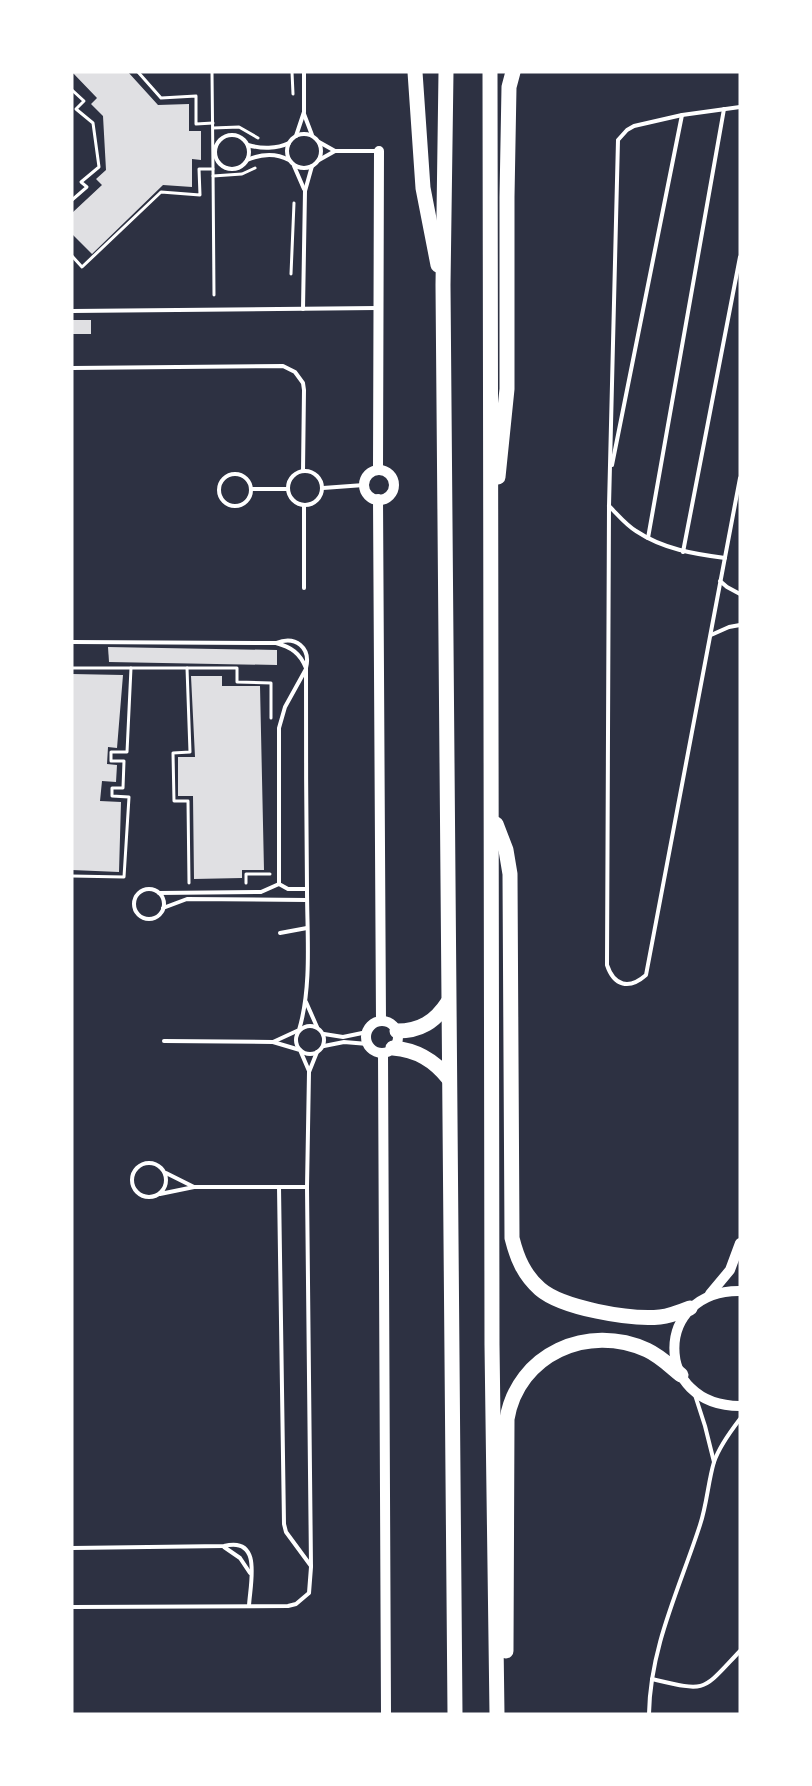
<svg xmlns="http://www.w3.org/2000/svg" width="812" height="1786" viewBox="0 0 812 1786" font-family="Figtree,sans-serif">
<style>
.building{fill:#e0e0e3}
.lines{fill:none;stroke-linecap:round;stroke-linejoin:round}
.path{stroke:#fff;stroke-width:3}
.service{stroke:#fff;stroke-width:4}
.tertiary{stroke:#fff;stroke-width:10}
.motorway{stroke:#fff;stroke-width:15}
</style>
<rect width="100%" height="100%" fill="#2d3142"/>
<g class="building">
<path d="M72,72h56l30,33 31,-1v27h12v29l-9,-1v28l-29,-2 -71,69 -20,-20v-21l30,-28 -6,-6 10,-9 -3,-54 -12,-12 6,-6z"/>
<rect x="72" y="320" width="19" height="14"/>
<path d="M108,647l169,3v15l-168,-3z"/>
<path d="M72,674l51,1 -6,73 -9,-1 -1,17 10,1 -1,17 -14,-1 -2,20 21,1 -2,70 -47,-2z"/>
<path d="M191,676h31v10h38l4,184h-22v8l-48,1 -1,-83h-15v-39h17z"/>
</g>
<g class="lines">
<g class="path">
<path d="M138,72l23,26 35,-2v28l17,-1"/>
<path d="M212,72l1,97"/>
<path d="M292,72l1,22"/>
<path d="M72,90l12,11 -8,8 17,14 6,44 -18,15 6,5 -15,13"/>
<path d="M213,128l26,-1 19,11"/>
<path d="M213,176l29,-2 13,-6"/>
<path d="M72,256l10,11 79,-75 39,3 -1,-26h14l1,126"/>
<path d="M291,274l3,-71"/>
<path d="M72,668h115l3,84 -17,1 1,48h14l1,82"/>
<path d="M187,668h50v14l34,1v35"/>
<path d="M72,876l52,1 5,-80 -17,-1v-8h11l1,-27h-13v-9h16l4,-84"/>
<path d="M246,883v-9h24"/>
</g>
<g class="service">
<path d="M740,107l-58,8 -48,11 -7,4 -9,10 -9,366 -2,459c7,21 22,25 39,10l94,-497"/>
<path d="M304,114l8,21"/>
<circle cx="304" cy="151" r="17"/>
<circle cx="232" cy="152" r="17"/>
<path d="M296,136l8,-24v-40"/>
<path d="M319,142l16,9h44"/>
<path d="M248,145c13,4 29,4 41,-2"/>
<path d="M247,160c14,-6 29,-7 42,0"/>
<path d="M319,160l16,-9"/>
<path d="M294,166l10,23"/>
<path d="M303,309l2,-118 7,-25"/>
<path d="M72,311l305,-3"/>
<path d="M72,368l211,-2 12,6 8,11 1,7 -1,81"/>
<path d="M612,465l70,-350"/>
<circle cx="305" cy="488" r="17"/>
<circle cx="235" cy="490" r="16"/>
<path d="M323,488l41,-3"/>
<path d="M251,489h37"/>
<path d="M304,506v82"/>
<path d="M609,506c9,9 17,19 27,25 27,18 58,23 89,27"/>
<path d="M648,538l76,-429"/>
<path d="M683,552l57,-295"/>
<path d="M720,581l7,6 13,7"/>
<path d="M711,635l18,-8 11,-2"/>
<path d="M72,642l204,1c15,4 24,10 30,25"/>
<path d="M306,669l-21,38 -6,21v156l9,5h19"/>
<circle cx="149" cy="904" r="15"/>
<path d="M159,893l102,-1 18,-8"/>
<path d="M163,908l24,-9 120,1"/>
<path d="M280,933l27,-5"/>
<path d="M306,1002l11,25"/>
<circle cx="310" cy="1040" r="14"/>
<path d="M324,1034l19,3 24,-5"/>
<path d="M164,1041l109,1 27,8 9,21"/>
<path d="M273,1042l26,-12c13,-43 8,-96 8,-141 -1,-74 -1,-147 -1,-221 5,-20 -10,-33 -30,-25"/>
<path d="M324,1046l20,-4 24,2"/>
<circle cx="149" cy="1180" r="17"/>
<path d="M166,1173l28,14"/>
<path d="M279,1187l5,337 2,8 25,34"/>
<path d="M160,1194l34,-7h113"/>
<path d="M695,1395l10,31 9,36"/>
<path d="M224,1547l16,11 10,15"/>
<path d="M72,1548l152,-2c39,-10 26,38 25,60"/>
<path d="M72,1607l216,-1 8,-2 13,-11 2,-26 -4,-380 2,-115 8,-20"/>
<path d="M652,1679c56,13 49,13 88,-28"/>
<path d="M649,1714c1,-67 31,-127 51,-189 7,-21 8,-43 14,-63 5,-15 16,-30 26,-43"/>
</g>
<g class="tertiary">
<path d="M378,470l1,-319"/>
<circle cx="379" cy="485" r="15"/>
<path d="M378,499l3,522"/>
<circle cx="382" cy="1037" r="16"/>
<path d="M383,1053l3,661"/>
<path d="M740,1291c-87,-1 -88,115 0,115"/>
<path d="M710,1294l20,-24 10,-27"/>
</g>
<g class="motorway">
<path d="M415,72l8,116 15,77"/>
<path d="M446,72l-3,213 12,1429"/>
<path d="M490,72l2,1273 5,369"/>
<path d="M498,477l9,-88v-192l2,-110 4,-15"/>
<path d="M496,824l10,26 4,24 2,364c5,20 12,37 28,51 22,19 90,31 120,28 10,-1 20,-5 30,-9"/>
<path d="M397,1031c23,0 38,-9 51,-29"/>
<path d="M393,1048c24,2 41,12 56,31"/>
<path d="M506,1651l1,-232c11,-65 81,-96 140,-69 13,6 23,16 34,25"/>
</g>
</g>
<rect width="812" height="1786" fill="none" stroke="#ffffff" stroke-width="147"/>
</svg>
